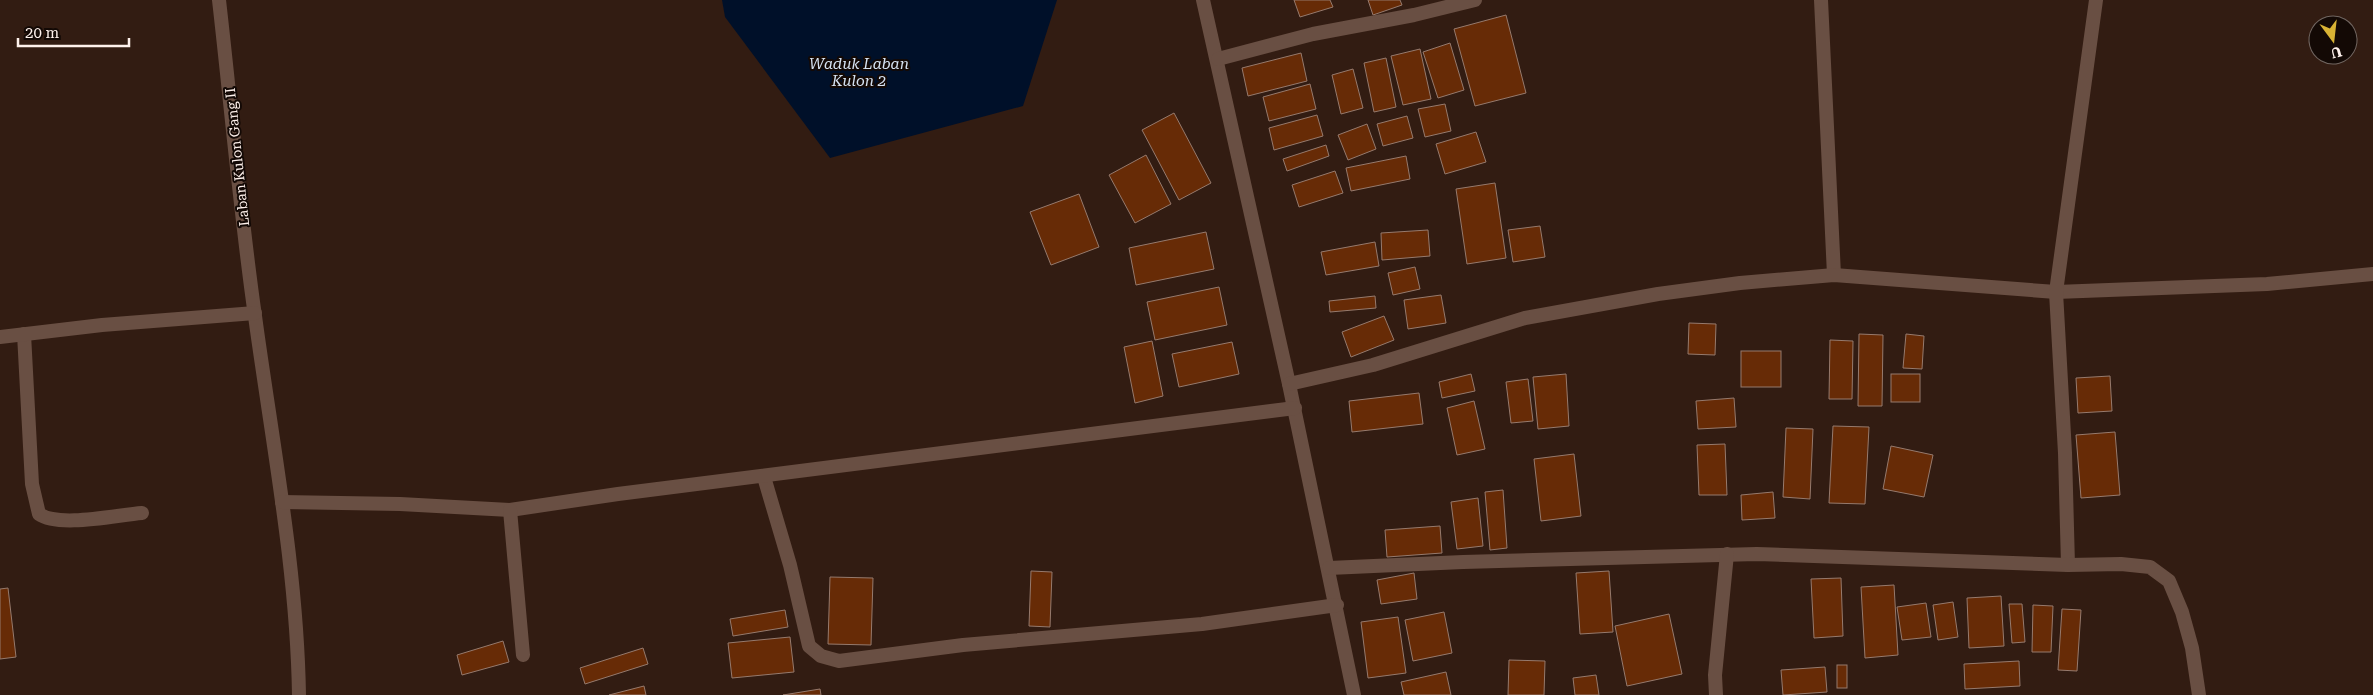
<svg xmlns="http://www.w3.org/2000/svg" width="2373" height="695" viewBox="0 0 2373 695" font-family="'Roboto Serif',serif">
<style>
.water{fill:#001029}
.building{fill:#672b06;stroke:#967a6d}
.lines{fill:none;stroke-linecap:round;stroke-linejoin:round}
.minor{stroke:#694f43;stroke-width:14}
.labels{text-anchor:middle;dominant-baseline:central;stroke-width:4;stroke-linejoin:round;paint-order:stroke}
.street-label{font-size:14px;fill:#fef1ec;stroke:#130905}
.water-label{font-size:15px;font-style:italic;fill:#d6e3f3;stroke:#130905}
</style>
<rect width="100%" height="100%" fill="#321c12"/>
<path class="water" d="M722,0h335l-34,106 -193,52 -105,-141z"/>
<g class="building">
<path d="M1294,0h36l3,7 -33,10z"/>
<path d="M1368,0h32l2,5 -29,10z"/>
<path d="M1506,15l20,78 -51,13 -21,-77z"/>
<path d="M1450,43l14,47 -26,8 -15,-46z"/>
<path d="M1420,49l11,50 -28,6 -12,-49z"/>
<path d="M1301,53l6,28 -59,15 -6,-28z"/>
<path d="M1386,58l10,49 -22,5 -10,-49z"/>
<path d="M1353,69l10,39 -22,6 -9,-39z"/>
<path d="M1310,84l6,25 -47,12 -6,-24z"/>
<path d="M1445,104l6,27 -26,6 -7,-28z"/>
<path d="M1174,113l37,70 -32,17 -37,-70z"/>
<path d="M1317,115l6,21 -49,14 -5,-22z"/>
<path d="M1407,116l6,22 -30,8 -6,-22z"/>
<path d="M1367,124l9,25 -28,11 -10,-25z"/>
<path d="M1476,132l10,30 -41,12 -9,-30z"/>
<path d="M1326,145l3,11 -42,15 -4,-12z"/>
<path d="M1146,155l25,49 -36,19 -26,-48z"/>
<path d="M1406,156l4,23 -59,12 -5,-23z"/>
<path d="M1335,171l8,22 -44,14 -7,-22z"/>
<path d="M1495,183l11,75 -39,6 -11,-75z"/>
<path d="M1079,194l20,53 -48,18 -21,-53z"/>
<path d="M1540,226l5,31 -32,5 -5,-32z"/>
<path d="M1428,230l2,26 -48,4 -1,-27z"/>
<path d="M1206,232l8,37 -78,16 -7,-37z"/>
<path d="M1375,242l4,24 -53,9 -5,-23z"/>
<path d="M1415,267l5,22 -27,6 -5,-22z"/>
<path d="M1219,287l8,38 -72,15 -8,-38z"/>
<path d="M1441,295l5,28 -38,6 -4,-29z"/>
<path d="M1375,296l1,12 -46,4 -1,-11z"/>
<path d="M1384,316l10,24 -43,17 -9,-25z"/>
<path d="M1689,323l27,1 -1,31 -27,-1z"/>
<path d="M1859,334l24,1 -1,71h-24z"/>
<path d="M1906,334l18,2 -2,33 -19,-1z"/>
<path d="M1830,340l23,1 -1,58h-23z"/>
<path d="M1152,341l11,55 -28,7 -11,-56z"/>
<path d="M1232,342l7,32 -60,13 -7,-33z"/>
<rect x="1741" y="351" width="40" height="36"/>
<path d="M1471,374l4,17 -33,7 -3,-16z"/>
<path d="M1566,374l3,52 -31,3 -5,-52z"/>
<rect x="1891" y="374" width="29" height="28"/>
<path d="M2110,376l2,35 -34,2 -2,-35z"/>
<path d="M1528,379l5,42 -22,2 -5,-41z"/>
<path d="M1419,393l4,31 -71,8 -3,-31z"/>
<path d="M1734,398l2,29 -38,2 -2,-28z"/>
<path d="M1474,401l11,48 -28,6 -10,-47z"/>
<path d="M1833,426l36,1 -4,77 -36,-1z"/>
<path d="M1786,428l27,1 -3,70 -27,-2z"/>
<path d="M2115,432l5,63 -39,3 -5,-63z"/>
<path d="M1725,444l2,51h-28l-2,-50z"/>
<path d="M1891,446l42,9 -9,42 -41,-8z"/>
<path d="M1574,454l7,62 -40,5 -7,-62z"/>
<path d="M1503,490l4,58 -17,2 -5,-58z"/>
<path d="M1773,492l2,26 -33,2 -1,-25z"/>
<path d="M1478,498l5,48 -26,3 -6,-47z"/>
<path d="M1440,526l2,27 -55,4 -2,-27z"/>
<path d="M1031,571l21,1 -2,55 -21,-1z"/>
<path d="M1609,571l4,61 -33,2 -4,-61z"/>
<path d="M1414,573l3,26 -36,5 -4,-24z"/>
<path d="M830,577l43,1 -2,67 -43,-1z"/>
<path d="M1841,578l2,58 -29,2 -3,-59z"/>
<path d="M1894,585l4,70 -33,3 -4,-71z"/>
<path d="M8,588l8,69 -16,2v-70z"/>
<path d="M2001,596l3,50 -35,2 -2,-50z"/>
<path d="M1953,602l5,35 -20,3 -5,-35z"/>
<path d="M1926,603l5,34 -29,3 -5,-33z"/>
<path d="M2009,604h13l3,38 -13,1z"/>
<path d="M2033,605l20,1 -2,46h-19z"/>
<path d="M2062,609l19,1 -4,61 -19,-1z"/>
<path d="M785,610l3,17 -55,9 -3,-17z"/>
<path d="M1444,612l8,41 -39,8 -8,-41z"/>
<path d="M1669,614l13,60 -55,12 -12,-60z"/>
<path d="M1398,617l8,56 -38,5 -7,-56z"/>
<path d="M790,637l4,35 -62,6 -4,-35z"/>
<path d="M503,641l6,21 -47,13 -5,-20z"/>
<path d="M643,648l5,16 -63,20 -5,-16z"/>
<path d="M1509,660l36,1 -1,34h-36z"/>
<path d="M2019,661l1,25 -55,3 -1,-25z"/>
<rect x="1837" y="665" width="10" height="23"/>
<path d="M1825,667l2,25 -44,3 -2,-25z"/>
<path d="M1446,672l5,23h-47l-3,-13z"/>
<path d="M1596,675l3,20h-24l-2,-17z"/>
<path d="M644,686l2,9h-37z"/>
<path d="M820,689l1,6h-38z"/>
</g>
<g class="lines">
<g class="minor">
<path d="M219,0c12,105 21,211 36,316 17,126 42,252 44,379"/>
<path d="M1203,0l86,384 65,311"/>
<path d="M1821,0l13,275"/>
<path d="M1218,59l95,-25 101,-19 61,-15"/>
<path d="M24,334l8,150 7,30c20,14 77,1 103,-1"/>
<path d="M0,337l102,-12 153,-12"/>
<path d="M1289,384l84,-19 152,-47 133,-24 82,-11 94,-8 222,17 211,-8 106,-10"/>
<path d="M764,477l26,88 19,81 12,10 18,5 124,-16 239,-21 135,-19"/>
<path d="M282,502l118,2 110,6 108,-16 677,-86"/>
<path d="M510,510l13,145"/>
<path d="M2068,565l-3,-112 -9,-161 40,-292"/>
<path d="M1329,568l134,-6 294,-8 311,11 53,-1 29,3 19,14 13,31 10,36 7,47"/>
<path d="M1716,695l-1,-20 12,-121"/>
</g>
</g>
<g class="labels">
<g class="street-label">
<text transform="translate(237 157) rotate(-96)">Laban Kulon Gang II</text>
</g>
<g class="water-label">
<text x="859" y="64">Waduk Laban<tspan x="859" dy="17">Kulon 2</tspan></text>
</g>
</g>
<g transform="translate(2333 40) rotate(165)"><circle r="24" fill="#130905" stroke="#716661"/>
<path d="M0-4L9 19L0 12L-9 19Z" fill="#d9b334"/>
<text y="-8" font-size="14" font-weight="bold" text-anchor="middle" fill="#fef1ec">U</text>
</g>
<path d="M18 38v8h111v-8" fill="none" stroke="#fef1ec" stroke-width="2.5"/>
<text x="25" y="38" font-size="15" fill="#fef1ec" stroke="#130905" stroke-width="4" paint-order="stroke">20 m</text>
</svg>
